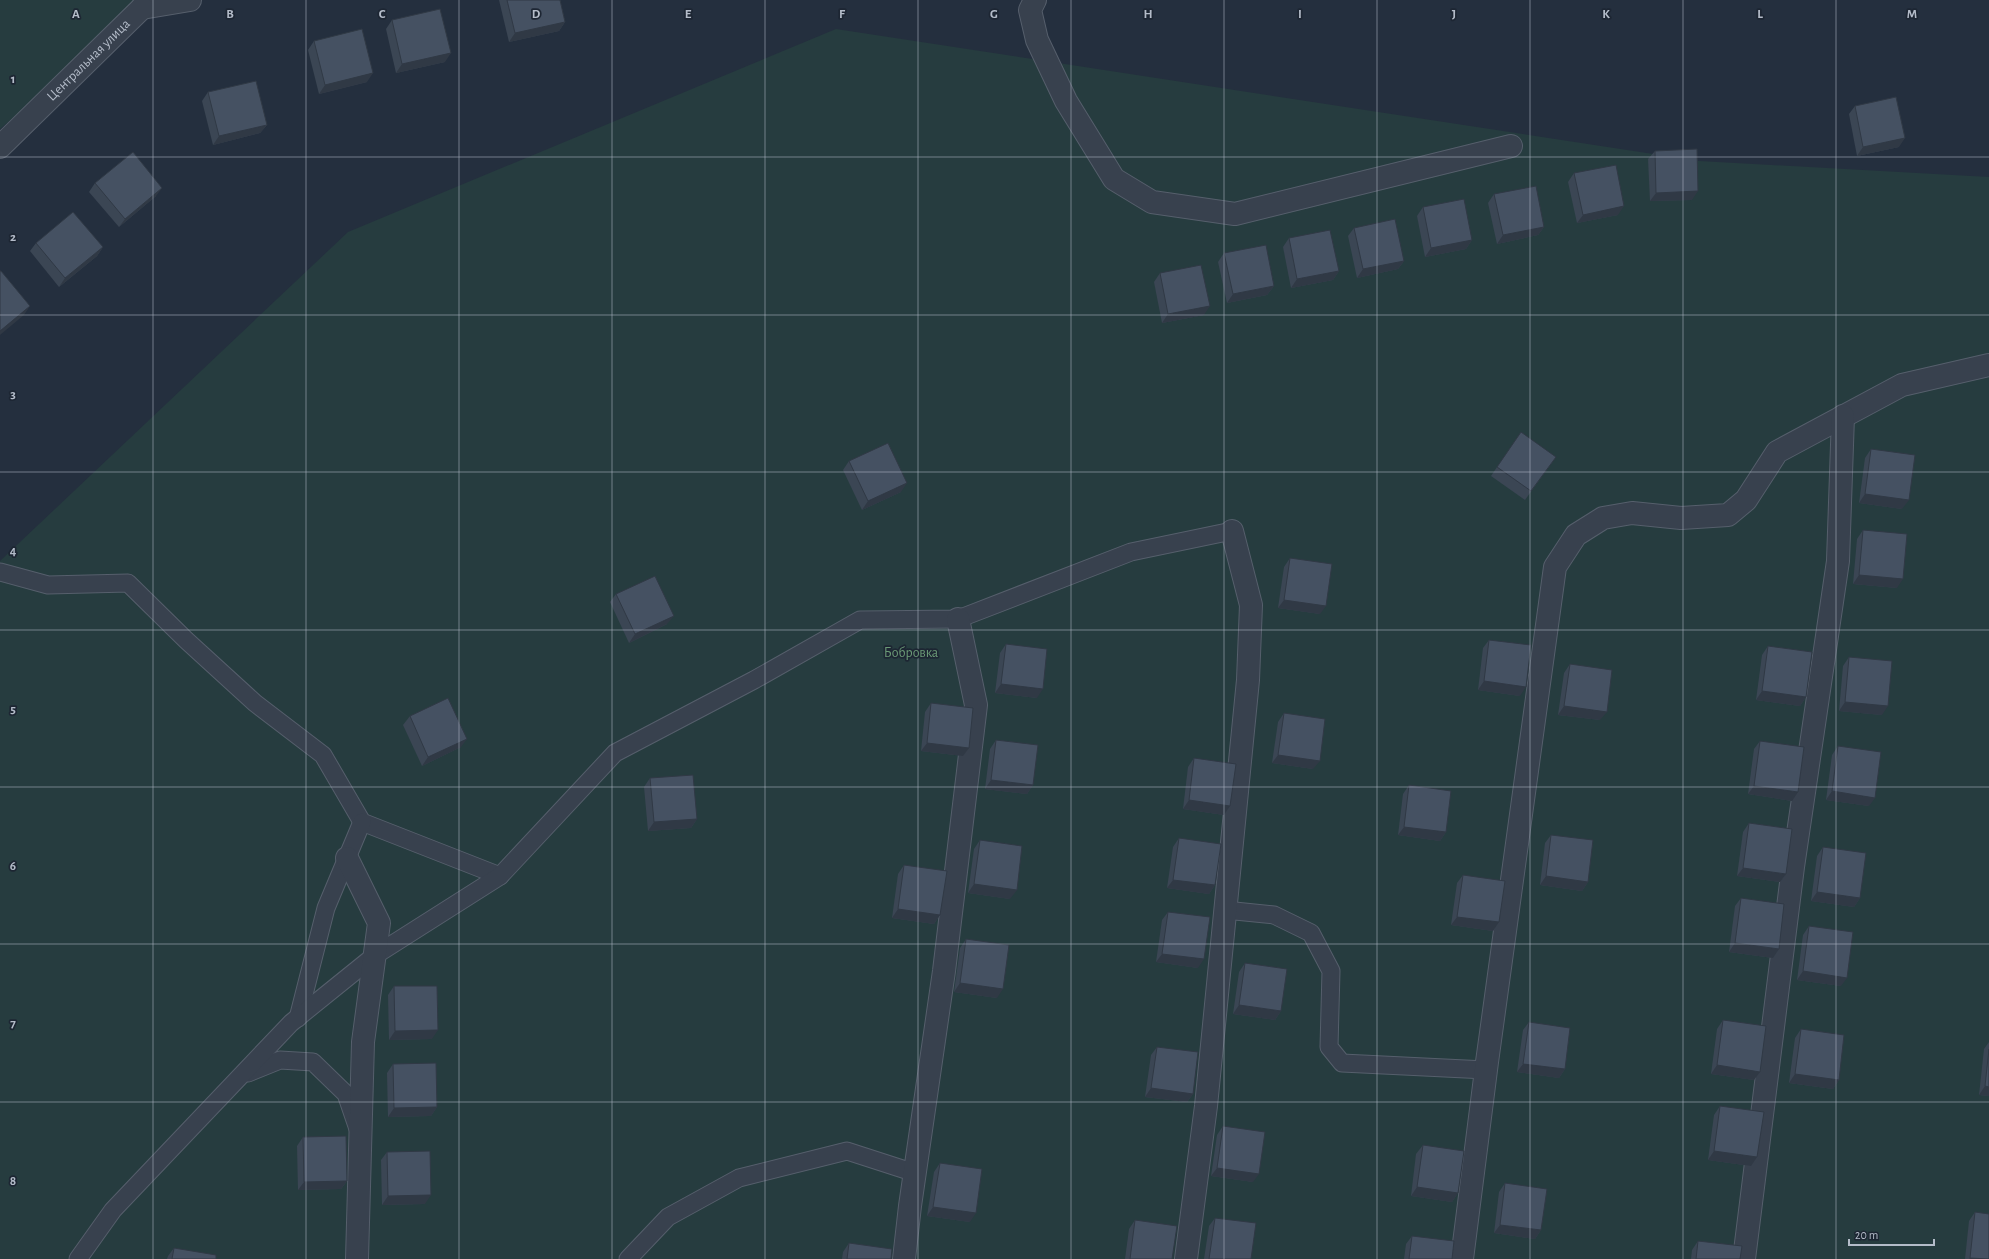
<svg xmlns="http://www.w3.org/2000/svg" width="1989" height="1259" viewBox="0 0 1989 1259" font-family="'Alegreya Sans',sans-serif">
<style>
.green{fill:#263c3f}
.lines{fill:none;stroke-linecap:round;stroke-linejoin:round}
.service-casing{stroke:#565f6c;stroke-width:19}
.minor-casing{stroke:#565f6c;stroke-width:24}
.tertiary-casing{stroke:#565f6c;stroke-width:24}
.service{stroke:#38414e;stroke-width:17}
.minor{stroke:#38414e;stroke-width:22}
.tertiary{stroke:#38414e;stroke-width:22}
.wall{fill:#3b4654}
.shaded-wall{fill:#303945}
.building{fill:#455162;stroke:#303945}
.grid{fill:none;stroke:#b4bcc9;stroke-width:1;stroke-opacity:0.55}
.labels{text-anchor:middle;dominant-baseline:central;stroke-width:3.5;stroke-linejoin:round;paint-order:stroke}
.street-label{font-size:14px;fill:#b4bcc9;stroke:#1d2633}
.park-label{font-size:14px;fill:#6b9a76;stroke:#1d2633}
.grid-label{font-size:13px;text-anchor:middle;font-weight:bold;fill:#b4bcc9;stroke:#1d2633;stroke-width:3.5;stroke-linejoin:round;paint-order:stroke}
</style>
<rect width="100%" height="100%" fill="#242f3e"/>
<g class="green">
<path d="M0,0h190l-48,8 -142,121z"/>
<path d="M836,29l863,132 290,16v1082h-1989v-698l348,-329z"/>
</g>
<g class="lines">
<defs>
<g id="service">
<path d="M0,572l48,13 80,-2 58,57 69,63 68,52 39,67 138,54"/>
<path d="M1225,910l49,5 37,18 20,38 -2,76 13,16 144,7"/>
<path d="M298,1018l28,-110 36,-86"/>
<path d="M248,1073l32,-13 33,2 33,32 12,35"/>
<path d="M78,1259l35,-49 178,-187 83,-67 126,-80 115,-123 139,-73 106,-60 98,-1 173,-67 101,-21"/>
<path d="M628,1259l40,-42 71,-39 108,-27 68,22"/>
</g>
<g id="minor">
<path d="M1035,0l-5,10 7,30 29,61 48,78 38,23 83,12 276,-68"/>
<path d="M142,8l48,-8"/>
<path d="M347,858l32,65 -16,119 -6,217"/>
<path d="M904,1259l6,-53 34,-235 32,-266 -18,-86"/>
<path d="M1186,1259l20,-153 42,-426 3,-75 -19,-74"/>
<path d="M1462,1259l25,-197 68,-495 21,-32 27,-17 29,-5 49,5 47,-3 18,-15 31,-48 125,-67 87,-20"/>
<path d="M1744,1259l49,-392 45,-306 5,-145"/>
</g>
<g id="tertiary">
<path id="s1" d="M0,147l142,-139"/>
</g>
</defs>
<use href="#service" class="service-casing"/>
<use href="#minor" class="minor-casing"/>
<use href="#tertiary" class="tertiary-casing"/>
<use href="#service" class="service"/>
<use href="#minor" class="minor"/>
<use href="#tertiary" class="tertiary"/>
</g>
<g class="wall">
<path d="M499,0h61l5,22 -6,9 -50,11z"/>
<path d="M392,20l53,42 -49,11 -10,-44z"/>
<path d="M314,41l53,41 -48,12 -11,-44z"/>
<path d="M208,92l59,33 -7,8 -47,12 -11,-44z"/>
<path d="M1855,106l44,41 -42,9 -8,-42z"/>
<path d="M1655,151l37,49 -42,1 -2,-42z"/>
<path d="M1574,173l44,42 -41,8 -9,-41z"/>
<path d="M95,183l61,13 -37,31 -30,-35z"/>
<path d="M1494,194l50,33 -6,8 -41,9 -9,-41z"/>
<path d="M1423,207l49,33 -6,9 -41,8 -8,-41z"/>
<path d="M1354,228l50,33 -6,8 -41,9 -9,-42z"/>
<path d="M1289,238l50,33 -6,9 -42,8 -8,-41z"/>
<path d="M36,243l67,4 -6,9 -38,31 -29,-36z"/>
<path d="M1224,253l50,33 -7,9 -40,8 -9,-41z"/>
<path d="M1160,273l44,42 -42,8 -8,-41z"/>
<path d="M1871,449l31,60 -43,-6 6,-45z"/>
<path d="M1556,457l-31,43 -34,-24 6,-9z"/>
<path d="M849,461l52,31 -39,18 -19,-40z"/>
<path d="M1863,530l34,58 -44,-4 4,-45z"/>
<path d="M1290,558l30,56 -42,-6 6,-41z"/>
<path d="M616,594l51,30 -38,19 -19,-41z"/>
<path d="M1489,640l31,56 -42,-6 5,-42z"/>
<path d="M1006,644l31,54 -42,-5 5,-40z"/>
<path d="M1768,646l38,51 -6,9 -44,-6 6,-45z"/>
<path d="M1849,657l33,58 -43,-4 4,-45z"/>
<path d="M1570,664l30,56 -42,-5 6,-42z"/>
<path d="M931,703l32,53 -42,-5 4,-39z"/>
<path d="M1284,713l29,56 -41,-6 6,-41z"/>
<path d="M410,716l51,31 -39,19 -19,-41z"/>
<path d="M996,740l37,45 -6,9 -42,-5 5,-40z"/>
<path d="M1760,741l32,60 -44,-7 6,-45z"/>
<path d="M1838,746l31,60 -43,-6 6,-45z"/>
<path d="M1194,758l36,48 -6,9 -41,-6 5,-42z"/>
<path d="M650,778l47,41 -6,9 -43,3 -4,-44z"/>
<path d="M1409,785l37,47 -6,9 -42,-6 5,-41z"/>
<path d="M1749,823l37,51 -6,8 -43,-6 6,-44z"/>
<path d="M1551,835l37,47 -6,9 -42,-6 5,-42z"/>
<path d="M1179,838l36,47 -6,9 -42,-6 6,-41z"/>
<path d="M980,840l30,59 -42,-6 6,-44z"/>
<path d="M1823,847l37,51 -6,9 -43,-6 6,-45z"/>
<path d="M904,865l36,50 -6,9 -42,-6 6,-44z"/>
<path d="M1463,875l36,47 -6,9 -42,-6 6,-42z"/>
<path d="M1741,898l38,51 -6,9 -44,-6 6,-46z"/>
<path d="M1168,912l30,56 -42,-6 6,-42z"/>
<path d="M1809,926l32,60 -44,-6 6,-45z"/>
<path d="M966,939l31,59 -43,-6 6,-44z"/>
<path d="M1245,963l36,48 -6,9 -42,-6 6,-42z"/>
<path d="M394,986l38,53 -43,1 -1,-45z"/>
<path d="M1723,1020l31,60 -43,-6 6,-45z"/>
<path d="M1529,1022l36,47 -6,9 -42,-6 6,-42z"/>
<path d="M1801,1029l38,51 -6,9 -44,-6 6,-45z"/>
<path d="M1989,1042v54l-10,-1 5,-46z"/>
<path d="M1157,1047l36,47 -6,8 -42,-5 6,-42z"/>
<path d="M393,1064l44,43 -6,9 -43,1 -1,-44z"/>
<path d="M1720,1106l31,60 -43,-6 6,-45z"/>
<path d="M1223,1126l30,56 -42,-6 6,-41z"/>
<path d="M303,1137l44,44 -6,8 -43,1 -1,-44z"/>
<path d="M1423,1145l35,48 -6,9 -41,-6 5,-42z"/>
<path d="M387,1152l38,52 -43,1 -1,-45z"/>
<path d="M940,1163l30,59 -43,-6 7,-44z"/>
<path d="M1505,1183l36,47 -6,9 -41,-6 5,-41z"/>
<path d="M1975,1212l14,47h-24l4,-38z"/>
<path d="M1215,1218l36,41h-47l5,-33z"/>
<path d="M1135,1220l37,39h-47l4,-30z"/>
<path d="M1412,1236l40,23h-48l2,-15z"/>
<path d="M1698,1241l42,18h-49l1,-9z"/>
<path d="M849,1243l42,16h-49l1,-7z"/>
<path d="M174,1248l42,11h-49l1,-3z"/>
</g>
<g class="shaded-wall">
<path d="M565,22l-6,9 -50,11 6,-9z"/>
<path d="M451,53l-6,9 -49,11 6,-9z"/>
<path d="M373,73l-6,9 -48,12 6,-9z"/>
<path d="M267,125l-7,8 -47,12 6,-9z"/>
<path d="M1905,138l-6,9 -42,9 6,-9z"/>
<path d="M162,188l-6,8 -37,31 6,-8z"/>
<path d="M1698,191l-6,9 -42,1 6,-8z"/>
<path d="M1624,206l-6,9 -41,8 6,-8z"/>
<path d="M1544,227l-6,8 -41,9 6,-9z"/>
<path d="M1472,240l-6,9 -41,8 6,-9z"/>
<path d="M103,247l-6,9 -38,31 6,-9z"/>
<path d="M1404,261l-6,8 -41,9 6,-9z"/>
<path d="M1339,271l-6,9 -42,8 6,-9z"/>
<path d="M1274,286l-7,9 -40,8 6,-9z"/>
<path d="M30,306l-6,9 -24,20v-4z"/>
<path d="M1210,306l-6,9 -42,8 6,-9z"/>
<path d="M907,483l-6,9 -39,18 6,-9z"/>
<path d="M1865,494l44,6 -7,9 -43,-6z"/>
<path d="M1859,575l44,4 -6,9 -44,-4z"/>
<path d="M1284,600l42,6 -6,8 -42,-6z"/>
<path d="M674,616l-7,8 -38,19 6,-9z"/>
<path d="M1484,681l42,6 -6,9 -42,-6z"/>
<path d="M1001,684l42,5 -6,9 -42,-5z"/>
<path d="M1762,691l44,6 -6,9 -44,-6z"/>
<path d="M1845,702l43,4 -6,9 -43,-4z"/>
<path d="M1564,706l43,6 -7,8 -42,-5z"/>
<path d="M467,739l-6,8 -39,19 6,-9z"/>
<path d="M927,743l42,5 -6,8 -42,-5z"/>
<path d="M1278,755l42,6 -7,8 -41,-6z"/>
<path d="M991,780l42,5 -6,9 -42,-5z"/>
<path d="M1754,786l44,6 -6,9 -44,-7z"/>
<path d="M1832,791l43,7 -6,8 -43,-6z"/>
<path d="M1189,800l41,6 -6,9 -41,-6z"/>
<path d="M697,819l-6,9 -43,3 6,-9z"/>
<path d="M1404,827l42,5 -6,9 -42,-6z"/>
<path d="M1743,868l43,6 -6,8 -43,-6z"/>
<path d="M1546,876l42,6 -6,9 -42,-6z"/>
<path d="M1173,880l42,5 -6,9 -42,-6z"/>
<path d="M974,884l43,6 -7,9 -42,-6z"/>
<path d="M1817,892l43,6 -6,9 -43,-6z"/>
<path d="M898,909l42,6 -6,9 -42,-6z"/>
<path d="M1457,917l42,5 -6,9 -42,-6z"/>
<path d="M1735,943l44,6 -6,9 -44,-6z"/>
<path d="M1162,954l42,5 -6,9 -42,-6z"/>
<path d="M1803,971l44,7 -6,8 -44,-6z"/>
<path d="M960,983l43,6 -6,9 -43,-6z"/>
<path d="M1239,1005l42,6 -6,9 -42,-6z"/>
<path d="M438,1030l-6,9 -43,1 6,-9z"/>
<path d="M1523,1064l42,5 -6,9 -42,-6z"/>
<path d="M1717,1065l43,7 -6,8 -43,-6z"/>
<path d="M1795,1074l44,6 -6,9 -44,-6z"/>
<path d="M1985,1086l4,1v9l-10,-1z"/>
<path d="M1151,1088l42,6 -6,8 -42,-5z"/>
<path d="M437,1107l-6,9 -43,1 6,-9z"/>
<path d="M1714,1151l43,6 -6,9 -43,-6z"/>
<path d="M1217,1168l42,6 -6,8 -42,-6z"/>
<path d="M347,1181l-6,8 -43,1 6,-8z"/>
<path d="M1417,1187l41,6 -6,9 -41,-6z"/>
<path d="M431,1195l-6,9 -43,1 6,-9z"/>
<path d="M933,1207l43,6 -6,9 -43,-6z"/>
<path d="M1500,1225l41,5 -6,9 -41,-6z"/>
<path d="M1970,1258l14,1h-15z"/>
</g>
<g class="building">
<path d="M507,0h53l5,22 -50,11z"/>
<path d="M440,9l11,44 -49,11 -10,-44z"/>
<path d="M362,29l11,44 -48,12 -11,-44z"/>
<path d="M256,81l11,44 -48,11 -11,-44z"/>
<path d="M1896,97l9,41 -42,9 -8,-41z"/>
<path d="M1697,149l1,42 -42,2 -1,-42z"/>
<path d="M133,152l29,36 -37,31 -30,-36z"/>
<path d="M1616,165l8,41 -41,9 -9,-42z"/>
<path d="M1536,186l8,41 -41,8 -9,-41z"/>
<path d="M1464,199l8,41 -41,8 -8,-41z"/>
<path d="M73,212l30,35 -38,31 -29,-35z"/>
<path d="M1395,219l9,42 -41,8 -9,-41z"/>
<path d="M1330,230l9,41 -42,8 -8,-41z"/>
<path d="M1266,245l8,41 -41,8 -9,-41z"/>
<path d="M1201,265l9,41 -42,8 -8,-41z"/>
<path d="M0,271h1l29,35 -30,25z"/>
<path d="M1521,432l35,25 -25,34 -34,-24z"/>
<path d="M888,443l19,40 -39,18 -19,-40z"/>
<path d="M1871,449l44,6 -6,45 -44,-6z"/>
<path d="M1863,530l44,4 -4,45 -44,-4z"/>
<path d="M1290,558l42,6 -6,42 -42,-6z"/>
<path d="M655,576l19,40 -39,18 -19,-40z"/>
<path d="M1489,640l42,5 -5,42 -42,-6z"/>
<path d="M1006,644l41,5 -4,40 -42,-5z"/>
<path d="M1768,646l44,6 -6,45 -44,-6z"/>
<path d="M1849,657l43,4 -4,45 -43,-4z"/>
<path d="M1570,664l42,6 -5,42 -43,-6z"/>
<path d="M448,698l19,41 -39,18 -18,-41z"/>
<path d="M931,703l42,5 -4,40 -42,-5z"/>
<path d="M1284,713l41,6 -5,42 -42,-6z"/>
<path d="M996,740l42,5 -5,40 -42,-5z"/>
<path d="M1760,741l44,6 -6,45 -44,-6z"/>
<path d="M1838,746l43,6 -6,46 -43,-7z"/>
<path d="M1194,758l42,6 -6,42 -41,-6z"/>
<path d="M693,775l4,44 -43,3 -4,-44z"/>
<path d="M1409,785l42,6 -5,41 -42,-5z"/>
<path d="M1749,823l43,6 -6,45 -43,-6z"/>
<path d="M1551,835l42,5 -5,42 -42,-6z"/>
<path d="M1179,838l42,6 -6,41 -42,-5z"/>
<path d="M980,840l42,6 -5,44 -43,-6z"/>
<path d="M1823,847l43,6 -6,45 -43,-6z"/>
<path d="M904,865l43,6 -7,44 -42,-6z"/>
<path d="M1463,875l42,6 -6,41 -42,-5z"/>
<path d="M1741,898l43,6 -5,45 -44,-6z"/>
<path d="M1168,912l42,5 -6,42 -42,-5z"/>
<path d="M1809,926l44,6 -6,46 -44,-7z"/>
<path d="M966,939l43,6 -6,44 -43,-6z"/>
<path d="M1245,963l42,6 -6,42 -42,-6z"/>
<path d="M394,986h43l1,44 -43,1z"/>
<path d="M1723,1020l43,6 -6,46 -43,-7z"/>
<path d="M1529,1022l41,6 -5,41 -42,-5z"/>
<path d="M1801,1029l43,6 -5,45 -44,-6z"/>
<path d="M1157,1047l41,5 -5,42 -42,-6z"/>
<path d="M1989,1049v38l-4,-1z"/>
<path d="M436,1063l1,44 -43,1 -1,-44z"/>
<path d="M1720,1106l44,6 -7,45 -43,-6z"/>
<path d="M1223,1126l42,6 -6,42 -42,-6z"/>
<path d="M346,1136l1,45 -43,1 -1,-45z"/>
<path d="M1423,1145l41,6 -6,42 -41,-6z"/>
<path d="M430,1151l1,44 -43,1 -1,-44z"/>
<path d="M940,1163l42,6 -6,44 -43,-6z"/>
<path d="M1505,1183l42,6 -6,41 -41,-5z"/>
<path d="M1975,1212l14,2v45l-19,-1z"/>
<path d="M1215,1218l41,5 -5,36h-42z"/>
<path d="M1135,1220l42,6 -5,33h-42z"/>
<path d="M1412,1236l42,5 -2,18h-43z"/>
<path d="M1698,1241l44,5 -2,13h-44z"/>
<path d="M849,1243l43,6 -1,10h-44z"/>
<path d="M174,1248l42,7v4h-44z"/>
</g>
<path class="grid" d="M153,0v1259M306,0v1259M459,0v1259M612,0v1259M765,0v1259M918,0v1259M1071,0v1259M1224,0v1259M1377,0v1259M1530,0v1259M1683,0v1259M1836,0v1259M0,157h1989M0,315h1989M0,472h1989M0,630h1989M0,787h1989M0,944h1989M0,1102h1989"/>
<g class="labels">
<g class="street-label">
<text stroke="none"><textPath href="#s1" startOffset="124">Центральная улица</textPath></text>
</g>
<g class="park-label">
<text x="911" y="653">Бобровка</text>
</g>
</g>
<g class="grid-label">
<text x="76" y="18">A</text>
<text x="230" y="18">B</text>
<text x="382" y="18">C</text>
<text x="536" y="18">D</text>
<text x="688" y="18">E</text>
<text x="842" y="18">F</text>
<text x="994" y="18">G</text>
<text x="1148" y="18">H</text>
<text x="1300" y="18">I</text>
<text x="1454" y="18">J</text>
<text x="1606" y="18">K</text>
<text x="1760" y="18">L</text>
<text x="1912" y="18">M</text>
<text x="13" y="83">1</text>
<text x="13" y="241">2</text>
<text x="13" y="398">3</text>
<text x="13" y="555">4</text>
<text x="13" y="713">5</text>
<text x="13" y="870">6</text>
<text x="13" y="1027">7</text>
<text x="13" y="1185">8</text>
</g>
<path d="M1849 1239v6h85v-6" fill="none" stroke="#b4bcc9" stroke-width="2"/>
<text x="1855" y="1239" font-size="12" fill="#b4bcc9" stroke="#1d2633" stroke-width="3" paint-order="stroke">20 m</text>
</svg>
